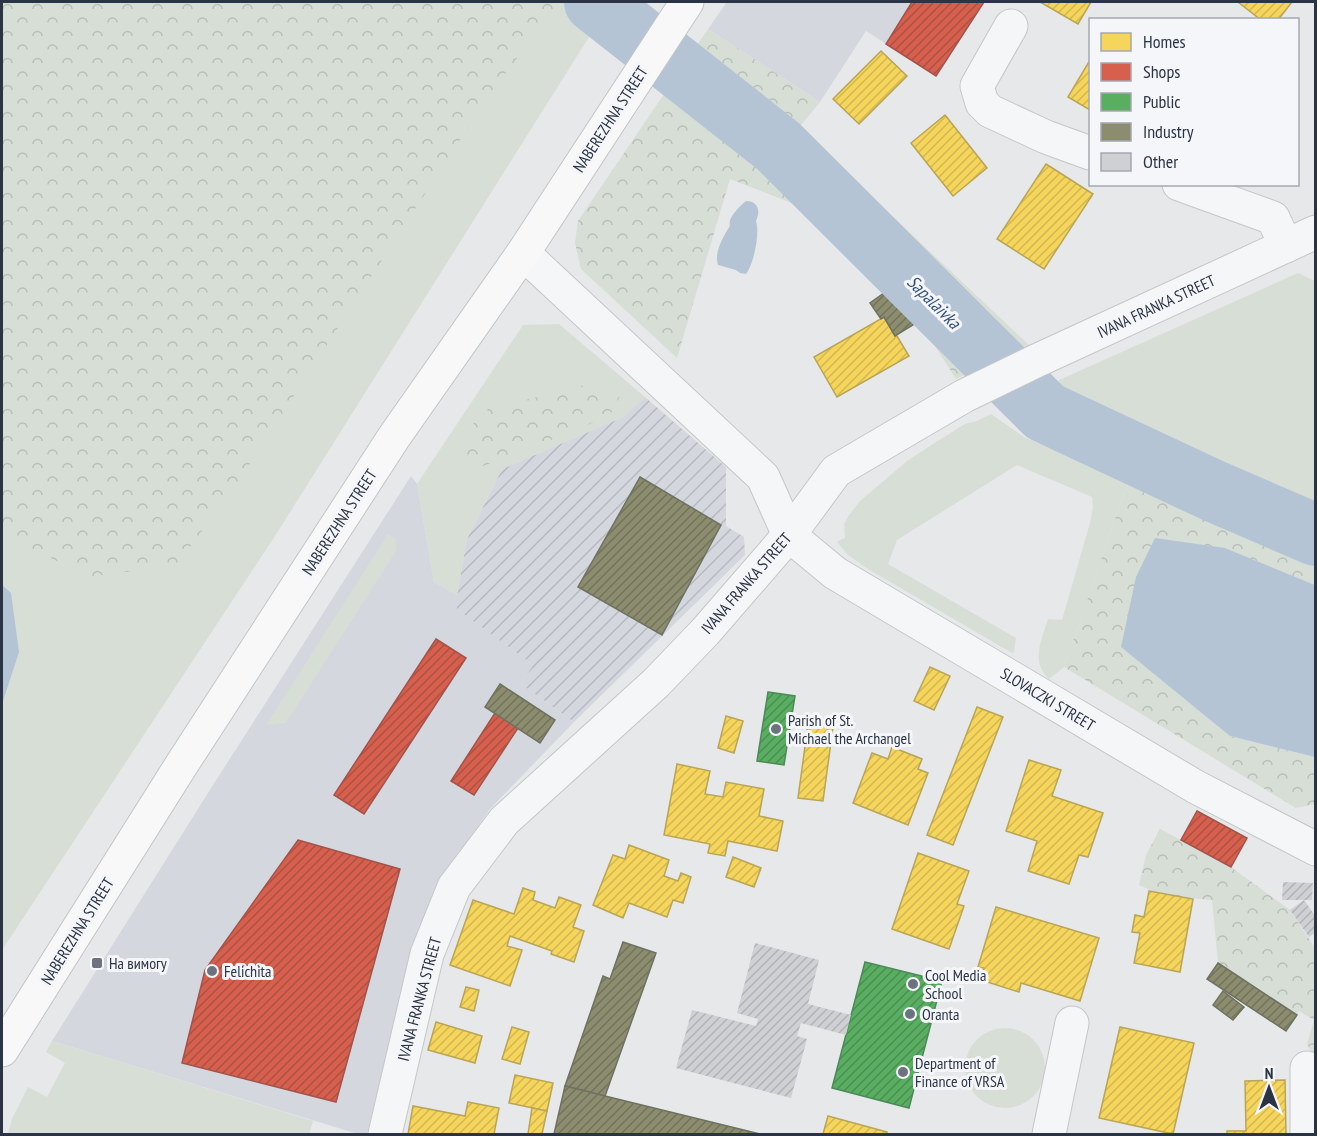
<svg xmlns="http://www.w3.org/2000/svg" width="1317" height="1136" viewBox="0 0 1317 1136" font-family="'PT Sans Narrow',sans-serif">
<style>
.built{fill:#d4d7dd}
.industrial{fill:url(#industrial-furrows)}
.green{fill:#d6ded6}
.forest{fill:url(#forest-crowns)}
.water{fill:#b4c4d5}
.homes{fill:url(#homes-hatch);stroke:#b9a555;stroke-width:1.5}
.shops{fill:url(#shops-hatch);stroke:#a3534b;stroke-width:1.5}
.public{fill:url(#public-hatch);stroke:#4c8959;stroke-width:1.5}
.industry{fill:url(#industry-hatch);stroke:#6f7262;stroke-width:1.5}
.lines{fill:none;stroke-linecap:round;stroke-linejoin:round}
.river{stroke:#b4c4d5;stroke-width:62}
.building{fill:url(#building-hatch)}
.minor-casing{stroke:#c4c6c8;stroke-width:35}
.primary-casing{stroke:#c2c5c8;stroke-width:35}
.minor{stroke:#f5f6f7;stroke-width:33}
.primary{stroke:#f8f8f8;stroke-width:33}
.poi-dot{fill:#6c737f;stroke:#f4f6f9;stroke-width:2}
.labels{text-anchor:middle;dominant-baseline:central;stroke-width:6;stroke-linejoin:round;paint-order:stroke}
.street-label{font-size:16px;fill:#2b3445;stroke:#f4f6f9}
.poi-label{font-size:16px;fill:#2b3445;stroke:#f4f6f9;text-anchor:start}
.water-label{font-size:18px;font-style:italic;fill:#34527a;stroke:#f4f6f9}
</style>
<defs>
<pattern id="industrial-furrows" width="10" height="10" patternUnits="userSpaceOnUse" patternTransform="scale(1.5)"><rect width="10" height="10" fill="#d4d7dd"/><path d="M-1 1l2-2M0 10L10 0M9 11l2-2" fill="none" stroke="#b6b9bf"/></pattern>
<pattern id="forest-crowns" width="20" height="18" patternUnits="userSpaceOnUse" patternTransform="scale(1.5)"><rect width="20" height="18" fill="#d6ded6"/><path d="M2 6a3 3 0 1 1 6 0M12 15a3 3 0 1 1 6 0" fill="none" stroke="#b8bfb9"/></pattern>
<pattern id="homes-hatch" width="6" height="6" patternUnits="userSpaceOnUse" patternTransform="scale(1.5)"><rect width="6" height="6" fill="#f6d55c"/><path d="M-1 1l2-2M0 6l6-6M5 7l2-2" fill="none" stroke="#d3b751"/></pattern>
<pattern id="shops-hatch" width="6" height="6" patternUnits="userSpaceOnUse" patternTransform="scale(1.5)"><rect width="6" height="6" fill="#d6604d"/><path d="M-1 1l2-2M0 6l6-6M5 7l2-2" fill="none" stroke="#ae5042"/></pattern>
<pattern id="public-hatch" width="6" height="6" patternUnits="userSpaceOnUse" patternTransform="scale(1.5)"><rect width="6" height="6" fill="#5aae61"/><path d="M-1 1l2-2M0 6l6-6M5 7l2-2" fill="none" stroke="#4b8e52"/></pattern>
<pattern id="industry-hatch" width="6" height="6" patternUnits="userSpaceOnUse" patternTransform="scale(1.5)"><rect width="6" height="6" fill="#8c8c6e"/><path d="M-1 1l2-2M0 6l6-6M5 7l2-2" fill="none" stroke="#73735c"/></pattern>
<pattern id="building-hatch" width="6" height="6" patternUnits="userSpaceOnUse" patternTransform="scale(1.5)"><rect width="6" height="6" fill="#ced0d3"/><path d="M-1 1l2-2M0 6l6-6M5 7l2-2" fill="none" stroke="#b1b3b6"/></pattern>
</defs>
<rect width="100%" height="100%" fill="#e6e8ea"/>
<g class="built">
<path d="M727,2h257l-48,74 -70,-45 -46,71 -112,-73z"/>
<path d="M411,476l6,8 17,98 23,13 1,14 75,56 -12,19 53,38 -84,87 -50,72 -28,69 -45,184h-9l-306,-93 161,-256z"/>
</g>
<path class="industrial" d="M645,397l81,70v59l18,11 1,18 -171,167 -53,-38 12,-19 -76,-56v-14l10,-56 35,-70 121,-52z"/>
<g class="green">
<path d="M2,2h609l-336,534 -273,414z"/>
<path d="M1298,273l17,8v234l-166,-80 -77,-31 -24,-19z"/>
<path d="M559,324l86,73 -22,20 -121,52 -35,70 -10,56 -23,-13 -17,-98 106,-159z"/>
<path d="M991,414l33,23 60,26 47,14 -9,22 -58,168 -15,12c-19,-17 -7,-40 -1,-60l14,1 28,-97 3,-16 -1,-10 -75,-32 -120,75 -9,24 128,74 -2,14 -2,1 -144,-84 -20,-14 -10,-12v-2l7,-3 -1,-14 5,-9 11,-14 26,-22 21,-18 29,-19 29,-18 12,-3z"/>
<path d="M388,534l7,4 2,12 -111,173 -20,2z"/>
<circle cx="1005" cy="1068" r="40"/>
<path d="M52,1041l261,80 -4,13h-301l4,-15 16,-32 19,10 18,-34 -19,-11z"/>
</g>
<g class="forest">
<path d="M2,2h558l-70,92 -247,380 -66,91 -89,12 -86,-44v-210l6,-5 -6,-18z"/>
<path d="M708,29l112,73 -23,28 75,67 157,148 -73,34 -68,-107 -81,-63 -77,-30 -53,179 -96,-89 -6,-26 3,-22z"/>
<path d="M593,383l27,12 -6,16 -32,17 -99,38 -17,-8 -1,-26 23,-23z"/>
<path d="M1149,435l166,80v70l-90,-37 5,188 85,21v47l-19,4 -232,-141 58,-168z"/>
<path d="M1160,829l71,38 59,43 25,38v111l-8,-15 7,-24 -15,-9 -2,4 -79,-52 -6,-63c-24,-2 -52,-4 -73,-15l7,-30z"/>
</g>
<g class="water">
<path d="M746,201c12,0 15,10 10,20 4,13 -2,42 -10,53l-6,-1 -4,-3 -18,-5c-4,-11 4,-26 10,-36 3,-5 1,-3 2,-9 3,-7 10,-14 16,-19z"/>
<path d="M1155,538l70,10 90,37v172l-85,-21 -109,-89 15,-70z"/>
<path d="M2,585l9,8 8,59 -17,52z"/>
</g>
<g class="homes">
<path d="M1040,2h51l-13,22z"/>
<path d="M1238,2h54l-14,18h-17z"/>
<path d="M881,51l26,25 -48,48 -26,-25z"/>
<path d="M1090,60v50l-22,-13z"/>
<path d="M945,115l42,53 -34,28 -42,-53z"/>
<path d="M1046,164l47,30 -49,75 -47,-30z"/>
<path d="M884,317l11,19h2l12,20 -72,41 -23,-40z"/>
<path d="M930,667l20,9 -16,34 -20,-9z"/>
<path d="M977,707l26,10 -50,128 -26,-10z"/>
<path d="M726,716l17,5 -9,32 -16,-5z"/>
<path d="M809,717l25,3 -11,81 -25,-3z"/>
<path d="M892,747l30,12 -4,10 10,4 -20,52 -55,-22 19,-50 16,6z"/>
<path d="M1029,760l32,10 -9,26 51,17 -15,44 -9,-2 -10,29 -41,-13 9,-30 -31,-10z"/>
<path d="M677,764l33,7 -5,23 18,3 3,-15 38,7 -5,27 24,5 -6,30 -49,-10 -3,15 -17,-3 2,-9 -46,-9z"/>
<path d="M629,845l40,15 -5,16 14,5 3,-8 10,4 -8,26 -10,-3 -6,17 -38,-14 -6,15 -30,-13 20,-50 12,4z"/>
<path d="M918,853l51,18 -12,33 7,2 -15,43 -57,-20z"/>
<path d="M733,857l28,11 -7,19 -28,-10z"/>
<path d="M523,888l12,4 -2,8 22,8 4,-11 22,8 -8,22 11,4 -10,31 -23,-8 1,-3 -42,-15 -3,10 15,4 -12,36 -60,-21 23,-65 41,14z"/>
<path d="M1149,891l44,8 -13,73 -46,-9 6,-30 -8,-1 3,-17 9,2z"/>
<path d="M996,907l103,31 -19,63 -59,-18 -2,9 -38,-12 3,-12 -6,-1z"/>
<path d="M466,987l13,3 -5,21 -14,-4z"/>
<path d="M436,1022l46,14 -7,27 -47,-13z"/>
<path d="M512,1027l17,5 -9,32 -18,-5z"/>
<path d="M1120,1027l74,16 -21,91 -74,-16z"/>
<path d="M515,1075l38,8 -6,28 -38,-8z"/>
<path d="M1285,1080l1,54h-59v-3h19l-1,-50z"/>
<path d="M468,1102l31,6 -5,26h-86l5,-28 52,10z"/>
<path d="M532,1108l15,3 -5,23h-14z"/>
<path d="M828,1116l59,16 -1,2h-63z"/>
</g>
<g class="shops">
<path d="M912,2h72l-48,74 -50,-32z"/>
<path d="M436,639l30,19 -102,156 -30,-19z"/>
<path d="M495,713l23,15 -44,67 -23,-14z"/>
<path d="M1197,811l50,27 -16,29 -50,-27z"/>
<path d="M298,840l102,29 -64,233 -154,-39 23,-93z"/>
</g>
<g class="public">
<path d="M768,692l27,4 -11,69 -27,-4z"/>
<path d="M865,962l77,19 -33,127 -77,-20z"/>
</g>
<g class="industry">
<path d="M891,288l25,35 -21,13 -11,-19 -3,2 -11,-16z"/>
<path d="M640,477l81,48 -59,110 -84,-48z"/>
<path d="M500,684l55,36 -15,23 -55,-36z"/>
<path d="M623,942l33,11 -51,143 -40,-10 38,-110 7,3z"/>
<path d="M1218,963l79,52 -11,16 -79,-52z"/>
<path d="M1223,991l21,16 -11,13 -20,-15z"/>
<path d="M565,1086l40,10 155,38h-206z"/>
</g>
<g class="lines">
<path class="river" d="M595,2l183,144 267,266 169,79 102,44"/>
</g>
<g class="building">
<path d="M1283,882l30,1 -1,17h-30z"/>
<path d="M1304,900l12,17v15l-7,5 -19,-27z"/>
<path d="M755,943l64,17 -11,44 43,11 -5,20 -45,-12 -4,13 10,3 -16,59 -115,-30 16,-58 64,16 2,-7 -21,-6z"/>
</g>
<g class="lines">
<defs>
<g id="minor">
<path d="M1011,26l-34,60 5,17 8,8 56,26 44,16"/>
<path d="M1179,184l94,34 13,28"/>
<path d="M523,253l240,224 26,58 46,38 361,214 120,62"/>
<path d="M1307,1068v66"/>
<path d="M385,1134l42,-180 27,-67 50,-66 152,-138 49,-51 84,-97 47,-64 128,-75 72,-35 280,-129"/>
<path d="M1049,1134l23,-111"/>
</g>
<path id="primary" d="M2,1050l180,-286 212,-327 129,-184 164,-251"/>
</defs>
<use href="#minor" class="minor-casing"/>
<use href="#primary" class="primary-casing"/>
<use href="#minor" class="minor"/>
<use href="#primary" class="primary"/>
</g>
<g class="poi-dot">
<circle cx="776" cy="729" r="6"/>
<rect x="91" y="957" width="12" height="12" rx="3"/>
<circle cx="212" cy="971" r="6"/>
<circle cx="913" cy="984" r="6"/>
<circle cx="910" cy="1014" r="6"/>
<circle cx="903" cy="1072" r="6"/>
</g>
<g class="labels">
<g class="street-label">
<text transform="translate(610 119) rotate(-57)">NABEREZHNA STREET</text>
<text transform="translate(1156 306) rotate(-25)">IVANA FRANKA STREET</text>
<text transform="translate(339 522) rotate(-57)">NABEREZHNA STREET</text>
<text transform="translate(746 583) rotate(-49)">IVANA FRANKA STREET</text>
<text transform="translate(1048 699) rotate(31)">SLOVACZKI STREET</text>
<text transform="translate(77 931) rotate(-58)">NABEREZHNA STREET</text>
<text transform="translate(419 999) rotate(-75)">IVANA FRANKA STREET</text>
</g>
<g class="poi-label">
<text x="788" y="720">Parish of St.<tspan x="788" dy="18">Michael the Archangel</tspan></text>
<text x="109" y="963">На вимогу</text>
<text x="224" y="971">Felichita</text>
<text x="925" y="975">Cool Media<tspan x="925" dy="18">School</tspan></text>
<text x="922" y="1014">Oranta</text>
<text x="915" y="1063">Department of<tspan x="915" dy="18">Finance of VRSA</tspan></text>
</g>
<g class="water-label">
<text transform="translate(934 302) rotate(45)">Sapalaivka</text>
</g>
</g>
<rect width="1317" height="1136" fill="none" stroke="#2b3445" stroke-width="6"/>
<rect x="1089" y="18" width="210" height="168" fill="#f4f6f9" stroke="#a4a8b1" stroke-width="1.5"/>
<rect x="1101" y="33" width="30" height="18" fill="#f6d55c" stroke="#a4a8b1" stroke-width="1.5"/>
<text x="1143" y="48" font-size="18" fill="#2b3445">Homes</text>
<rect x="1101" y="63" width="30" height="18" fill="#d6604d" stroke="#a4a8b1" stroke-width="1.5"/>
<text x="1143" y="78" font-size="18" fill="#2b3445">Shops</text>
<rect x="1101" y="93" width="30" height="18" fill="#5aae61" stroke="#a4a8b1" stroke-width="1.5"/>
<text x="1143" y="108" font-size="18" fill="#2b3445">Public</text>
<rect x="1101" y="123" width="30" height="18" fill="#8c8c6e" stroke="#a4a8b1" stroke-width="1.5"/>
<text x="1143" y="138" font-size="18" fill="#2b3445">Industry</text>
<rect x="1101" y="153" width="30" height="18" fill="#ced0d3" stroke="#a4a8b1" stroke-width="1.5"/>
<text x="1143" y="168" font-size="18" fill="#2b3445">Other</text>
<g transform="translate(1269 1088)" stroke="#f4f6f9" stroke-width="4.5" paint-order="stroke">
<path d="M0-4.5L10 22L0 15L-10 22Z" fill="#2b3445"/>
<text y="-9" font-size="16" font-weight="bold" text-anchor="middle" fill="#2b3445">N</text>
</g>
</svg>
